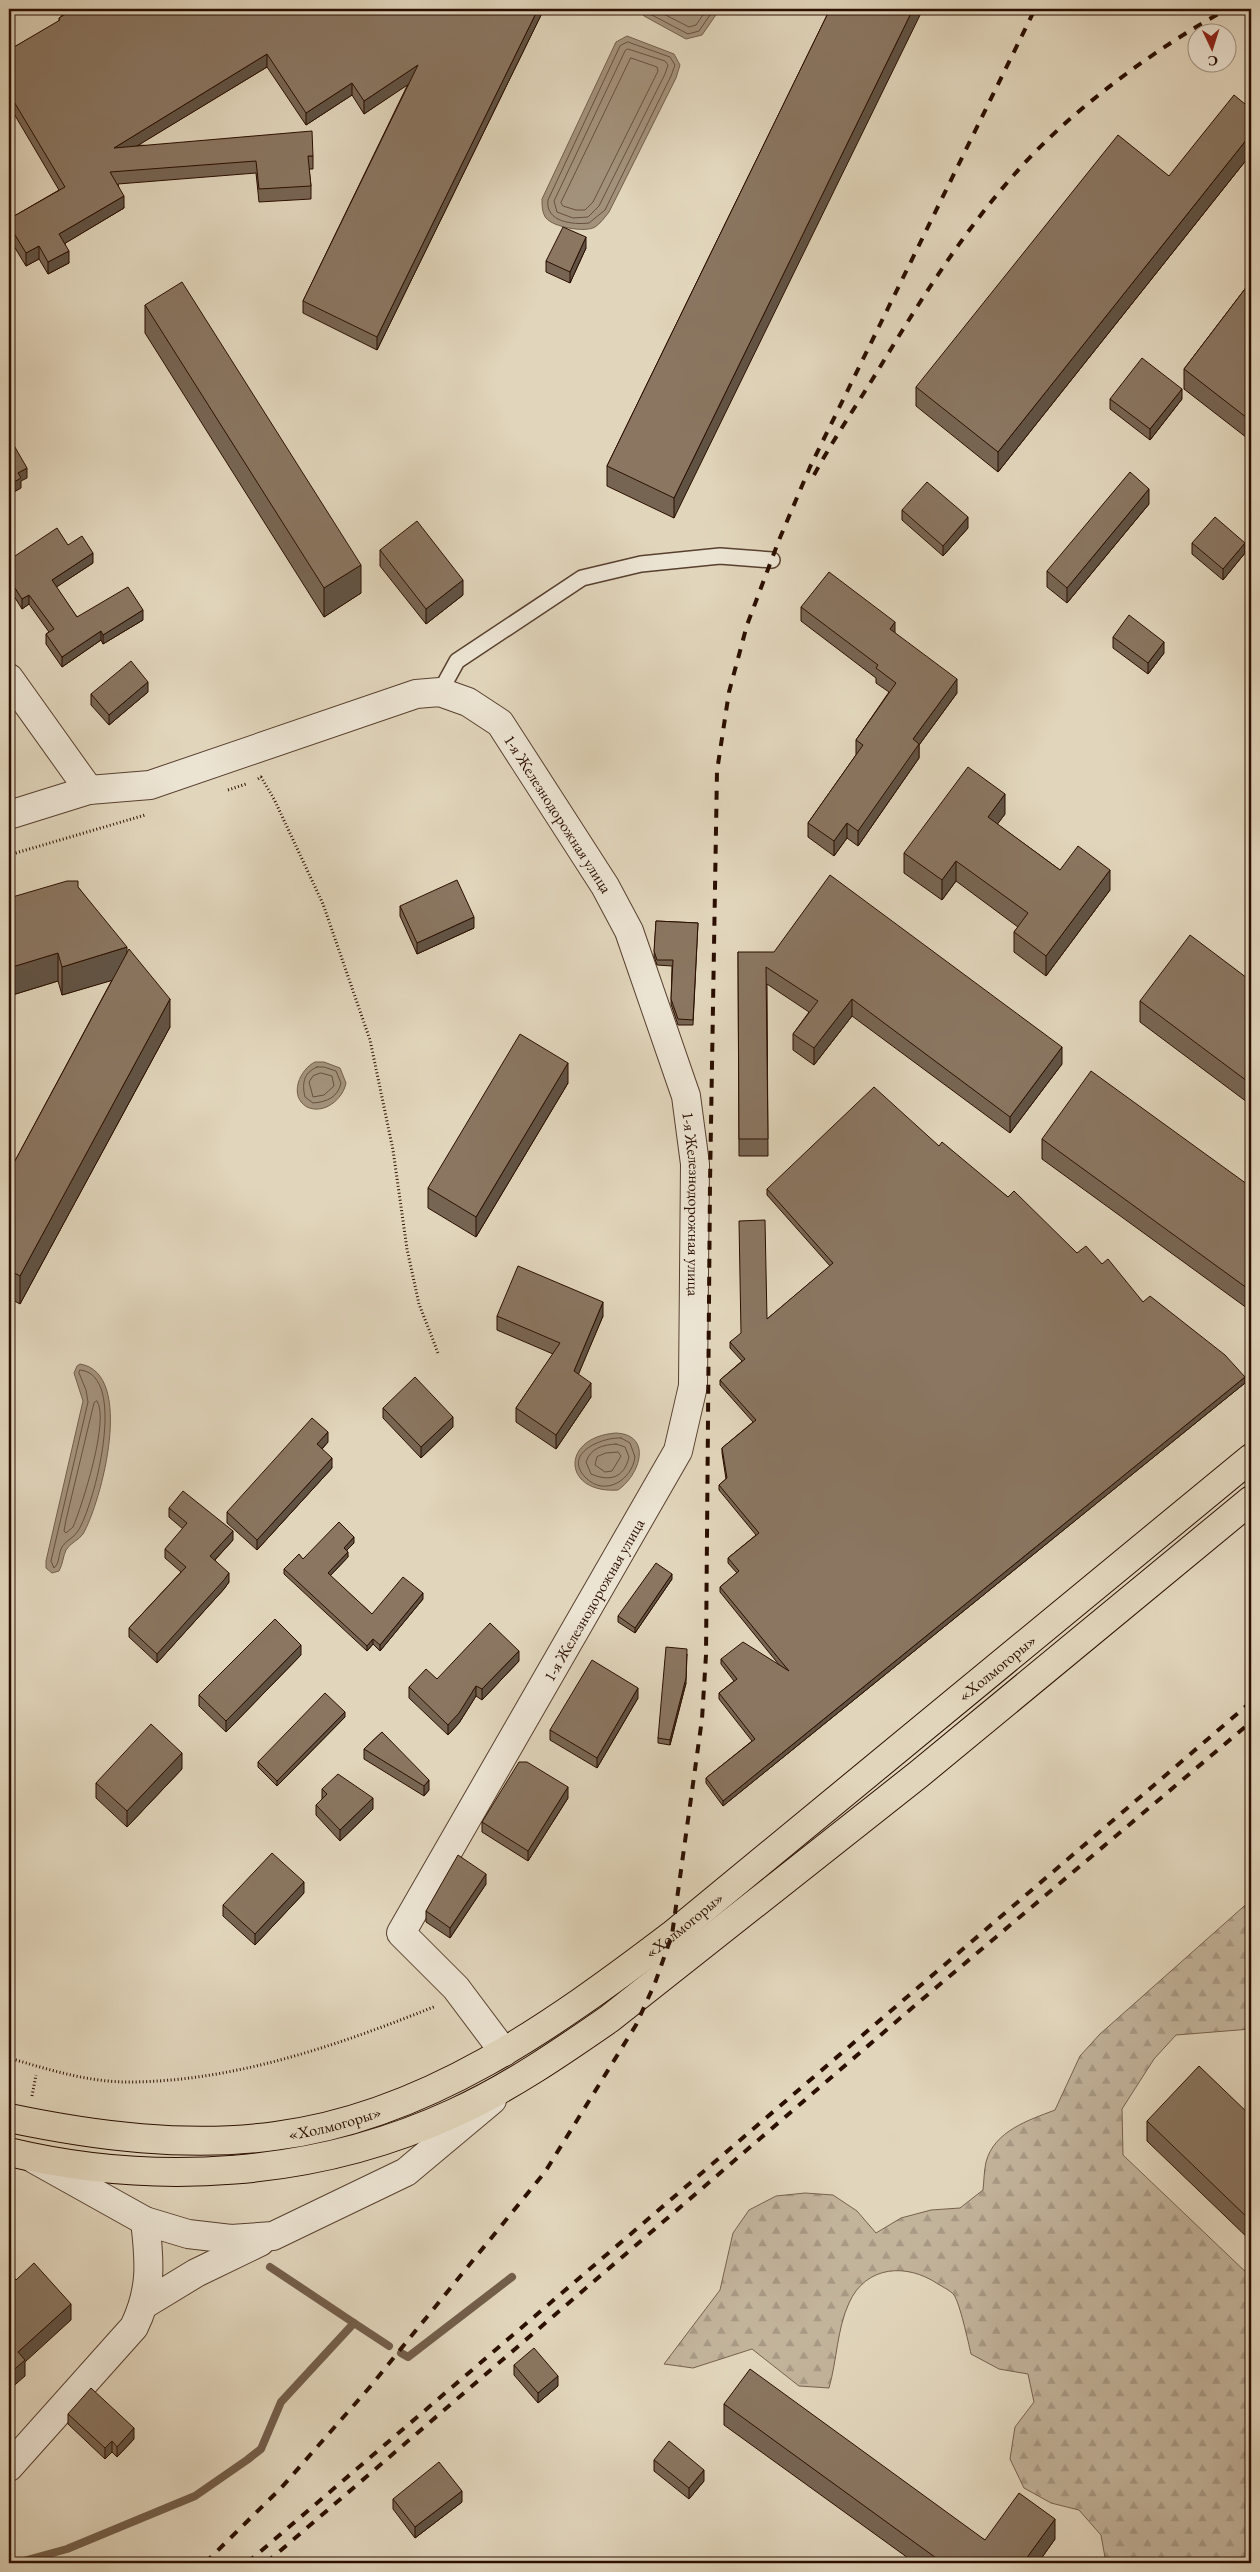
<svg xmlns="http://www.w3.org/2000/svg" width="1260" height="2572" viewBox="0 0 1260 2572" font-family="'EB Garamond',serif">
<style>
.forest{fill:url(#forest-firs);stroke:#76614e}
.water{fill:#a3927b;stroke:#735e4a}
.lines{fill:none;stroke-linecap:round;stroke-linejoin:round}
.shore{stroke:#67503e;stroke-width:1}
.stream{stroke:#735e4a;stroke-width:8}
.service-casing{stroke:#58402f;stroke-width:18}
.minor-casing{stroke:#58402f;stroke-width:30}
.trunk-casing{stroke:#2b0f00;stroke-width:30}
.path{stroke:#2b0f00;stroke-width:3;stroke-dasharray:1 2.5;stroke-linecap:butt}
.service{stroke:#ece4d3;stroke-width:15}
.minor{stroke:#ece4d3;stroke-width:28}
.trunk{stroke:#e1d5bb;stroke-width:28}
.rail{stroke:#2b0f00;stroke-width:4;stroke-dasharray:9 9;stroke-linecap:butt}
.wall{fill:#776553;stroke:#2b0f00}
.shaded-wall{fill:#615344;stroke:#2b0f00}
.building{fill:#8a7661;stroke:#2b0f00}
.labels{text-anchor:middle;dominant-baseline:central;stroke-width:4;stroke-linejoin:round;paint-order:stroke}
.street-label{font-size:16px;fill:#2b0f00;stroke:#ece4d3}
</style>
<defs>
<pattern id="forest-firs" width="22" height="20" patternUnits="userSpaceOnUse" patternTransform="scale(1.25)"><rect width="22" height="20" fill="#c2b39b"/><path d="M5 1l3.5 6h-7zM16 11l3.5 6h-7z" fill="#a79984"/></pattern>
</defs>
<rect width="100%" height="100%" fill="#e1d5bb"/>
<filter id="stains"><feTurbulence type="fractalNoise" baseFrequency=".004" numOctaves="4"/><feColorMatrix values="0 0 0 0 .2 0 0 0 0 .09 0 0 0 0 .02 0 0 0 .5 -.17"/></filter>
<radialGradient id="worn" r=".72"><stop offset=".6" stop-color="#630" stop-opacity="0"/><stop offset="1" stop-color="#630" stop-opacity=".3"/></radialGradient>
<path class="forest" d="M1251,1900v129l-75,6 -22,24 -32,50 1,46 128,122v286h-145l-5,-28 -22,-25 -28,-7 -27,-15 -14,-29 5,-32 19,-25 -6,-28 -29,-5 -28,-15c-3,-13 -11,-50 -17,-59 -3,-4 -11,-8 -16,-11 -31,-21 -72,-19 -89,19 -12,26 -12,57 -20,85l-30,-2 -47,-37 -59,19 -29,-4 56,-74 13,-57 16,-23 27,-14 29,-3 28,2 24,16 19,22 25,-15 30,-8 29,-2 23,-18c1,-9 1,-19 3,-28 8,-31 43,-42 69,-52l25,-54 20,-22z"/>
<g class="water">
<path d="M640,9h80l-18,26 -16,4 -42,-23z"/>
<path d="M627,36l47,18 6,11 -4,13 -67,134c-4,5 -9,12 -14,15 -10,6 -42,0 -49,-9 -4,-5 -4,-13 -4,-19l74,-157z"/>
<path d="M315,1062h9l16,6 6,15c-3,16 -22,32 -39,24 -19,-11 -7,-38 8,-45z"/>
<path d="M80,1364c56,9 21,139 3,170 -4,6 -13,9 -17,16 -3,6 -3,14 -7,21l-7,2 -6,-5v-7l37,-160 -9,-28 3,-7z"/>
<path d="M616,1433c37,2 24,42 2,57 -56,4 -58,-53 -2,-57z"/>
</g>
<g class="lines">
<g class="shore">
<path d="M645,9l3,4 40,21 11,-3 15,-22"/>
<path d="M654,9l35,18 7,-2 11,-16"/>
<path d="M628,42l42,15 5,8 -4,11 -66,134 -16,13c-16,2 -44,-1 -41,-23l72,-154z"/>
<path d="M628,49l37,12 3,4 -3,9 -66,132 -11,11 -15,1 -16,-6 -3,-11 71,-150z"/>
<path d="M631,58l26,9 1,4 -65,131 -8,8h-9l-13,-4 -2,-3z"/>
<path d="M317,1067h7l12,4 5,12c-3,14 -14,19 -28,20l-8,-6c-3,-13 -2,-24 12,-30z"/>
<path d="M321,1073l11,3 2,10 -10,9 -11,2 -4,-15 4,-6z"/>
<path d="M80,1370c49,4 14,136 -2,161 -4,7 -12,9 -16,16 -4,7 -2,16 -8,21l-3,-7 37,-159 -2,-12 -7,-17z"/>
<path d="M97,1401c13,18 -15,105 -24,126l-7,6 -2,-2 2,-11 28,-117z"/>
<path d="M621,1438l9,5 5,14c-3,23 -30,40 -49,21 -24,-24 15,-41 35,-40z"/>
<path d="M616,1444l9,3 4,10c-5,21 -19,25 -38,17l-5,-12c5,-14 16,-17 30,-18z"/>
<path d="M606,1453l12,-1 3,4 -9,15 -7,1 -10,-7 2,-8z"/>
</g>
<g class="stream">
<path d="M270,2267l84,56"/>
<path d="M401,2353l7,4 104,-80"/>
<path d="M16,2563l51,-14 128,-53 52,-36 14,-11 20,-47 73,-79 35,23"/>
</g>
<defs>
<path id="service" d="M440,692l17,-31 125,-83 59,-14 79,-8 52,4"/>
<g id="minor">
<path d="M9,678l80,112"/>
<path id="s1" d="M9,815l80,-25 61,-5 266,-91 24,-2 28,10 32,21 105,163 24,45 57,165 9,68 -2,222 -15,65 -277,482 55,55 48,64"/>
<path d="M34,2159l111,62 43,13 43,5 42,-3 133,-64 86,-72"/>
<path d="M145,2304l51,-31 64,-31"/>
<path d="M9,2467l125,-140c18,-37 16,-65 11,-106"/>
</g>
<g id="trunk">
<path id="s2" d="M9,2118c86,18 178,30 266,18 151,-19 280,-112 397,-201l579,-477"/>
<path d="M9,2152c146,35 307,25 445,-39 55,-25 106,-60 155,-94l310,-245 332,-274"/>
</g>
</defs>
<use href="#service" class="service-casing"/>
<use href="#minor" class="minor-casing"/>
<use href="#trunk" class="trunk-casing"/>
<g class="path">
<path d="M258,779l3,-2 13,22 49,105 47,136 23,110 14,99 12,55 19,49"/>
<path d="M228,790l18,-6"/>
<path d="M9,855l136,-40"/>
<path d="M9,2058c38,11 78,24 119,24 105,0 211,-37 308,-76"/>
<path d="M32,2096l4,-21"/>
</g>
<use href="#service" class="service"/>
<use href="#minor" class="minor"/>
<use href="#trunk" class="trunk"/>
<g class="rail">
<path d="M814,475c19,-35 42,-69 63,-103 41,-68 83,-136 136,-196 55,-64 140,-126 214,-167"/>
<path d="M205,2563l76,-75 88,-100 176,-216 91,-147 19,-42 17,-48 30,-216 4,-64 4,-472 7,-412 12,-79 18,-67 32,-85 31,-73 225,-458"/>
<path d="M247,2563l1004,-861"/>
<path d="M266,2563l653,-561 332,-280"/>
</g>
</g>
<g class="wall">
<path d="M57,9h487l-167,341 -74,-37v-12l105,-217 -44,30 -12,-19 -46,30 -39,-58 -129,78 175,11v13h-4l2,17v13l-52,3 -3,-29 -138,11 6,24 -59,35 4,20 -21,11 -9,-15 -13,7 -17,-28v-19l50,-29 -49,-83 -1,1v-58l50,-29v-3l3,-2z"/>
<path d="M830,9l-156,509 -67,-32v-20z"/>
<path d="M1251,109v45l-253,318 -82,-66v-19l253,-211z"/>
<path d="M586,248l-16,35 -24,-11v-11z"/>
<path d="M1251,281v160l-67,-52v-20z"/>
<path d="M145,305l216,288 -37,24 -179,-284z"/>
<path d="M1110,399h72l-32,41 -40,-31z"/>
<path d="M1149,504l-82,99 -20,-16v-16z"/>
<path d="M902,510l66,18 -25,28 -41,-36z"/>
<path d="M1192,543l53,10 -22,27 -31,-26z"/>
<path d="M68,545l25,18 -37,24 21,30 66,3 -40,24 -2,-4 -39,27 -16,-23v-10l3,-2 -20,-28 -7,5 -13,-21v-28z"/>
<path d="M380,550l83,45 -37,29 -46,-58z"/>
<path d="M801,607l94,26 62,60 -38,52v13l-61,88 -11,-8 -13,18 -26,-19v-14l48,-68v-15l33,-48 -13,-9v-5l-75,-57z"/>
<path d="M1113,637l51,16 -16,21 -35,-26z"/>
<path d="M148,692l-39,33 -18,-20v-11z"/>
<path d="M1005,814l-8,10 63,46 50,20 -64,86 -32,-24v-20l4,-5 -62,-46 -14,19 -38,-27v-20z"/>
<path d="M78,887l49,65 43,75 -150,277 -11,-6v-126l103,-192 -50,15 -4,-14 -49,15z"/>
<path d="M400,906l74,22 -57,26 -17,-38z"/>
<path d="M656,921l42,2 -5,102h-15l-7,-21 1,-38 -15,-1 -3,-9z"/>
<path d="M738,952l324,112 -52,69 -158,-117 -38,49 -21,-15v-16l16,-22 -42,-28 1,172h-29z"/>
<path d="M1251,981v124l-111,-83v-21z"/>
<path d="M568,1083l-92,154 -48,-29v-20z"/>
<path d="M1042,1139l209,48v124l-209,-152z"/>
<path d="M939,1146l69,51 69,56 25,11 41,38 102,81 -522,423 -17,-23v-5l46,-37 -33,-42v-6l15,-12 -13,-17v-5l59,7 -60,-74v-5l17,-14 -9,-10v-5l28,-23 -37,-45v-5l7,-6 -4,-26v-5l31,-26 -33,-37v-5l22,-19 -12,-13v-6l37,-23 63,-53 -63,-71v-6z"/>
<path d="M497,1316h106l-25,58 13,23 -35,52 -40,-27v-14l37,-54 -56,-24z"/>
<path d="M383,1408l70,19 -32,31 -38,-40z"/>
<path d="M328,1442l-6,7 10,19 -75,82 -30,-27v-11z"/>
<path d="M169,1508l64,32 -18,20 14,22 -5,7 -67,74 -28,-26v-9l52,-56 -16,-14v-9l18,-20 -14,-12z"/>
<path d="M354,1543l-7,7 1,7 -18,19 42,38 51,-15 -43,52 -7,-7 -6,7 -83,-77v-5l19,-10z"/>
<path d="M672,1579l-37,54 -17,-11v-6z"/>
<path d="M301,1655l-75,77 -27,-26v-11z"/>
<path d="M519,1661l-37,39 -6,-4 -17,27 -11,12 -39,-37v-11l28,-8z"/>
<path d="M686,1683l-16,62 -12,-2v-5z"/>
<path d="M638,1698l-41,70 -47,-28v-10z"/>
<path d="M345,1717l-68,69 -19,-19v-5z"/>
<path d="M382,1732l47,58 -5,6 -60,-37v-10z"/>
<path d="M182,1769l-55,58 -31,-29v-15z"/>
<path d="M322,1789l51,20 -33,32 -24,-26v-10l6,-6z"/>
<path d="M568,1798l-40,63 -46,-29v-10z"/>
<path d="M486,1884l-36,54 -24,-16v-11z"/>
<path d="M304,1893l-49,52 -32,-29v-11z"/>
<path d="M1251,2116v125l-104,-100v-20z"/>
<path d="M514,2365l44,21 -20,17 -24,-28z"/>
<path d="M724,2404l261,136 70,-1 -17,24h-123l-191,-138z"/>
<path d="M68,2414l66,25 -17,18 -5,-5 -7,7 -37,-35z"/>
<path d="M654,2460l50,21 -15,18 -35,-28z"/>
<path d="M393,2499l69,3 -47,36 -22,-29z"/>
</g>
<g class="shaded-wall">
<path d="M538,9h6l-167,341v-13z"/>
<path d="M913,9h10l-249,509v-20z"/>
<path d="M267,54v13l-153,93v-12z"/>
<path d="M418,65v13l-54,36v-13z"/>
<path d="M352,83v12l-46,30v-12z"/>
<path d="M10,95v12l-1,1v-12z"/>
<path d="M1251,134v20l-253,318v-20z"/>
<path d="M124,196v12l-65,39v-13z"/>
<path d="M586,237v11l-16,35v-11z"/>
<path d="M39,246v13l-13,7v-13z"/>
<path d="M69,251v12l-21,11v-12z"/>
<path d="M1182,389v10l-32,41v-11z"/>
<path d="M27,468v10l-6,3v7l-12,7v-10l9,-12z"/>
<path d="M1149,489v15l-82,99v-15z"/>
<path d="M968,517v11l-25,28v-10z"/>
<path d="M1245,543v10l-22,27v-11z"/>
<path d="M93,553v10l-41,27v-10z"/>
<path d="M361,565v28l-37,24v-29z"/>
<path d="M463,580v15l-37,29v-15z"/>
<path d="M29,595v9l-7,5v-10z"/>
<path d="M143,610v10l-40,24v-9z"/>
<path d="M895,622v15l-5,-8z"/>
<path d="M101,631v9l-39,27v-10z"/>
<path d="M1164,642v11l-16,21v-11z"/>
<path d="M957,679v14l-38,52v13l-61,88v-15l55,-92z"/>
<path d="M148,682v10l-39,33v-10z"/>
<path d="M1005,794v20l-17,23v-20z"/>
<path d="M847,823v15l-13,18v-15z"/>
<path d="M956,861v20l-14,19v-20z"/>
<path d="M1110,870v20l-64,86v-20z"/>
<path d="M474,917v11l-57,26v-11z"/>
<path d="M127,947v29l-65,19v-28z"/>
<path d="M58,953v28l-49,15v-28z"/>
<path d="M170,999v28l-150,277v-28z"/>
<path d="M852,999v17l-38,49v-17z"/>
<path d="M1062,1047v17l-52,69v-16z"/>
<path d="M568,1063v20l-92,154v-20z"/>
<path d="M603,1302v14l-29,69v-14z"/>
<path d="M1245,1377v6l-522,423v-5z"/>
<path d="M591,1383v14l-35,52v-14z"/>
<path d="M453,1417v10l-32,31v-11z"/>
<path d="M328,1432v10l-11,12v-10z"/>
<path d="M332,1458v10l-75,82v-10z"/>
<path d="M233,1531v9l-23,25v-9z"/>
<path d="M354,1537v6l-10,10v-5z"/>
<path d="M348,1552v5l-20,21v-5z"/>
<path d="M229,1573v9l-5,7 -67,74v-9z"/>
<path d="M672,1574v5l-37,54v-5z"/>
<path d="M423,1593v6l-43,52v-6z"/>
<path d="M373,1639v5l-6,7v-5z"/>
<path d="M301,1645v10l-75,77v-11z"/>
<path d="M519,1651v10l-37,39v-11z"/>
<path d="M687,1654l-1,29 -16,62v-5z"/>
<path d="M476,1686v10l-17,27 -11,12v-10z"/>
<path d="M638,1688v10l-41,70v-10z"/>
<path d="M345,1712v5l-68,69v-5z"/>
<path d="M182,1753v16l-55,58v-16z"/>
<path d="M429,1780v10l-5,6v-10z"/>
<path d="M568,1787v11l-40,63v-10z"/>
<path d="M373,1798v11l-33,32v-11z"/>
<path d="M486,1874v10l-36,54v-10z"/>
<path d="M304,1882v11l-49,52v-11z"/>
<path d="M71,2304v16l-46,42v14l-16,14v-16l9,-22z"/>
<path d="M558,2376v10l-20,17v-10z"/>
<path d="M134,2428v11l-17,18v-10z"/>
<path d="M112,2441v11l-7,7v-11z"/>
<path d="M704,2470v11l-15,18v-11z"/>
<path d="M462,2491v11l-47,36v-11z"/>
<path d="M1055,2519v20l-17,24h-15z"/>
</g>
<g class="building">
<path d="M66,9h472l-161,328 -74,-36 115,-236 -54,36 -12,-18 -46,30 -39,-59 -153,94 198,-17 1,25h-5l3,30 -52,3 -3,-28 -146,11 14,24 -65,38 10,17 -21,11 -9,-16 -13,7 -17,-28v-6l56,-32 -55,-92 -1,1v-46l51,-30 -1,-2 10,-6z"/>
<path d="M830,9h83l-239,489 -67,-32z"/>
<path d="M1234,95l17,14v25l-253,318 -82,-65 202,-252 51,41z"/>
<path d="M563,227l23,10 -16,35 -24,-11z"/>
<path d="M1251,281v140l-67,-52z"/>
<path d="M182,282l179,283 -37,23 -179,-283z"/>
<path d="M1142,358l40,31 -32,40 -40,-30z"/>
<path d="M12,442l15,26 -9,5 3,5 -12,7v-41z"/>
<path d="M1130,472l19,17 -82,99 -20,-17z"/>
<path d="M927,482l41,35 -25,29 -41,-36z"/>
<path d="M1215,517l30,26 -22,26 -31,-26z"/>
<path d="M417,521l46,59 -37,29 -46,-59z"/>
<path d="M57,528l11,17 14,-9 11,17 -41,27 25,37 51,-30 15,23 -40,25 -2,-4 -39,26 -16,-23 8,-5 -25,-34 -7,4 -13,-20v-19z"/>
<path d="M829,572l66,50 -5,7 67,50 -44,60 6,5 -61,87 -11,-8 -13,18 -26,-18 55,-78 -7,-5 40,-57 -20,-15 2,-3 -77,-58z"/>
<path d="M1129,615l35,27 -16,21 -35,-26z"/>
<path d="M131,661l17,21 -39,33 -18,-21z"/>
<path d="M968,767l37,27 -17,23 72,53 18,-24 32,24 -64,86 -32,-24 14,-19 -72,-52 -14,19 -38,-27z"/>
<path d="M830,875l232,172 -52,70 -158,-118 -38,49 -21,-14 25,-33 -52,-34 2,172h-29l-1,-187h36z"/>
<path d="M457,880l17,37 -57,26 -17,-37z"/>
<path d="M67,881h11v6l49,60 -65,20 -4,-14 -49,15v-70z"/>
<path d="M656,921l42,2 -5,97 -15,-1 -7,-20 2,-39h-16l-3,-9z"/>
<path d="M1190,935l61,46v103l-111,-83z"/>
<path d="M129,949l41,50 -150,277 -11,-6v-98z"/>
<path d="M520,1034l48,29 -92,154 -48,-29z"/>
<path d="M1091,1071l160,116v104l-209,-152z"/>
<path d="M874,1087l65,59 3,-4 66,55 6,-6 63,62 9,-7 16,18 6,-5 35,43 7,-6 75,59 20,22 -522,424 -17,-23 49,-39 -36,-46 18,-14 -16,-20 22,-17 46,29 -69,-84 19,-16 -11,-13 31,-25 -40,-48 8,-7 -5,-30 34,-28 -36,-40 25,-21 -15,-17 11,-9 -2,-112 26,-1 2,99 66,-56 -66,-74z"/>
<path d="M518,1266l85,36 -29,69 17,12 -35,52 -40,-27 44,-65 -63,-27z"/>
<path d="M415,1377l38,40 -32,30 -38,-39z"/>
<path d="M312,1418l16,14 -11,12 15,14 -75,82 -30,-28z"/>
<path d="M183,1491l50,40 -23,25 19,17 -5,7 -67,74 -28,-26 57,-61 -21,-18 22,-26 -18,-15z"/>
<path d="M339,1522l15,15 -10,11 4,4 -20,21 44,41 31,-37 20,16 -43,52 -7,-6 -6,7 -83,-77 15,-15 4,5z"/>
<path d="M656,1563l16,11 -37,54 -17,-12z"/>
<path d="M275,1619l26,26 -75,76 -27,-26z"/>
<path d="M490,1623l29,28 -37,38 -6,-3 -17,27 -11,12 -39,-38 17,-18 11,10z"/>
<path d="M666,1647l21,2 -1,29 -16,62 -12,-2z"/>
<path d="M592,1660l46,28 -41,70 -47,-28z"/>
<path d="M325,1693l20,19 -68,69 -19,-19z"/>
<path d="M151,1724l31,29 -55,58 -31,-28z"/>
<path d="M382,1732l47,48 -5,6 -60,-37z"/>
<path d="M519,1762h8l41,25 -40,64 -46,-29z"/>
<path d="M338,1774l35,24 -33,32 -24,-25 11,-11 -5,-5z"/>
<path d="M272,1853l32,29 -49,52 -32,-29z"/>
<path d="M458,1855l28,19 -36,54 -24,-17z"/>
<path d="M1199,2066l52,50v105l-104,-100z"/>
<path d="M34,2263l37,41 -53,48 7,8 -16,14v-102l7,8z"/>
<path d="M534,2348l24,28 -20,17 -24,-28z"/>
<path d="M750,2369l235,171 34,-47 36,26 -32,44h-80l-219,-159z"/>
<path d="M91,2388l43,40 -17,19 -5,-6 -7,7 -37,-34z"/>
<path d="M669,2441l35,29 -15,18 -35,-28z"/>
<path d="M439,2462l23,29 -47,36 -22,-28z"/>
<path d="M777,2560l3,3h-6z"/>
</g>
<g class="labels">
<g class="street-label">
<text stroke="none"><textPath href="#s1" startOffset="626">1-я Железнодорожная улица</textPath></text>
<text stroke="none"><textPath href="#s1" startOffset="1046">1-я Железнодорожная улица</textPath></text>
<text transform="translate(594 1600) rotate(-60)">1-я Железнодорожная улица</text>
<text stroke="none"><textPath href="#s2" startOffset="1139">«Холмогоры»</textPath></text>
<text stroke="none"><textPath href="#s2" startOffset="734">«Холмогоры»</textPath></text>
<text stroke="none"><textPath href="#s2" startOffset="329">«Холмогоры»</textPath></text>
</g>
</g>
<rect width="1260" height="2572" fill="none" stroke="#e1d5bb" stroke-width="30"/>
<rect x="10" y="10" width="1240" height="2552" fill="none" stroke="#2b0f00" stroke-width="2.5"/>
<rect x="15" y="15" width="1230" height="2542" fill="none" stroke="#2b0f00"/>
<g transform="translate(1212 48) rotate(176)"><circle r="24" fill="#ece4d3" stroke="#9f8f7f"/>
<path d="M0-4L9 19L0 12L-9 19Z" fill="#8f2418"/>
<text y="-8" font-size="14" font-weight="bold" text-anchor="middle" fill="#2b0f00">С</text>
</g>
<rect width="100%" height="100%" filter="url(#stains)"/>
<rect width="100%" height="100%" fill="url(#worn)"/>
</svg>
